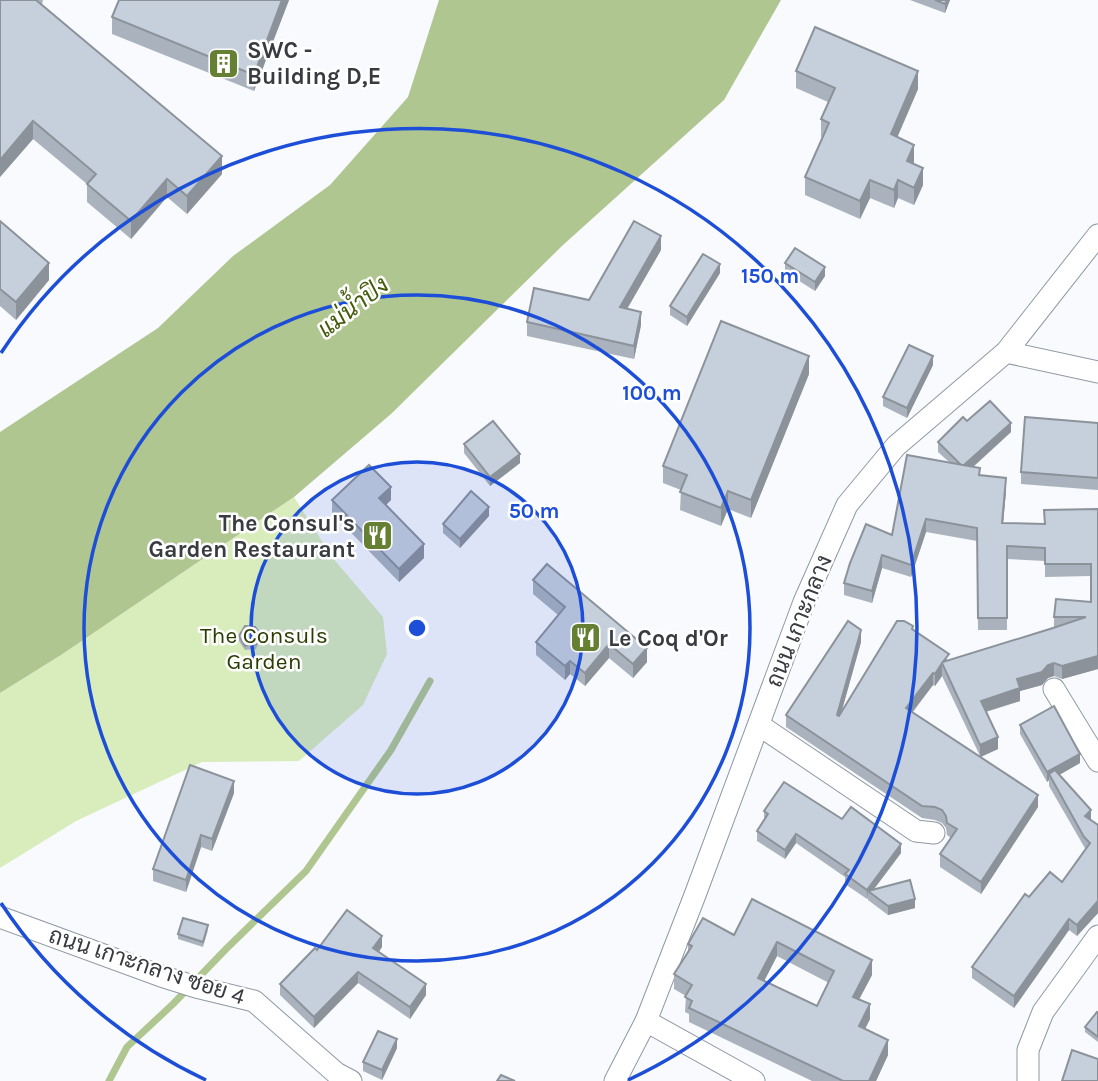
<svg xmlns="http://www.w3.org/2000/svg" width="1098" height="1081" viewBox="0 0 1098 1081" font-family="Karla,Sarabun,sans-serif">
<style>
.green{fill:#d8ecbc}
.water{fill:#b0c690}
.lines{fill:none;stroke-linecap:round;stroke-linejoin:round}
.stream{stroke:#b0c690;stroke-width:7}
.minor-casing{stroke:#8f98a4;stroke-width:23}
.minor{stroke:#fff;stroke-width:21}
.wall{fill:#aab3bd;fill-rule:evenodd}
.shaded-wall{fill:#8b929a}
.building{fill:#c6d0dc;stroke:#8b929a;stroke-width:2;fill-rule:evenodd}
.ring{fill:none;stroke:#1d4ed8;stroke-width:3.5}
.labels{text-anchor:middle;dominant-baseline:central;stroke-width:5;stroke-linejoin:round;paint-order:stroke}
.poi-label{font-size:23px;font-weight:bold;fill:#383b40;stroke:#fff;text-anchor:start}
.street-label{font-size:23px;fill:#383b40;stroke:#fff}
.park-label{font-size:23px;fill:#2a3c00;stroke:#fff}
.water-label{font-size:24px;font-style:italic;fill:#445c0b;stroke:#fff}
.centre{fill:#1d4ed8;stroke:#fff;stroke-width:3.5}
.ring-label{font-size:21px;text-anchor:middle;font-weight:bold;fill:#1d4ed8;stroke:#fff;stroke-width:5;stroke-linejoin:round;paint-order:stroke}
</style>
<rect width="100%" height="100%" fill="#f8fafd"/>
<path class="green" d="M294,497l38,60 51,60 4,37 -24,51 -64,56 -97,1 -126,59 -76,47v-175l61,-38z"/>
<path class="water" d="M439,0h342l-57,100 -161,145 -172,169 -97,83 -233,158 -61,38v-261l158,-104 75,-72 97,-71 78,-88z"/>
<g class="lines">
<path class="stream" d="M109,1081l18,-34 46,-43 53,-55 80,-78 85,-121 39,-69"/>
<defs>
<g id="minor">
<path d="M1006,352l92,20"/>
<path d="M1054,689l44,72"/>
<path d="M759,725l157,106 18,2"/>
<path d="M0,917l161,59 35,11 58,14 82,72 15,8"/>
<path d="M646,1021l108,60"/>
<path d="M615,1081l31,-60 49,-126 109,-293 43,-97 49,-59 110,-94 92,-117"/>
<path d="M1028,1081v-31l15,-38 55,-76"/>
</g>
</defs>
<use href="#minor" class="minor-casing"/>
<use href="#minor" class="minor"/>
</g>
<g class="wall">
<path d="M0,0h43l-1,5 180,169 -35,40 -20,-17 -36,42 -44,-37v-18l-54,-45 -33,38z"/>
<path d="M119,0h170l-35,91 -142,-57v-17z"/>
<path d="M910,0h40l-5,13z"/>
<path d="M796,71l122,18 -21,48 17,25v2l9,21 -9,20 -16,-7 -4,10 -24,-10 -10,21 -55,-24v-18l18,-39 -2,-1v-18l7,-17 -32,-14z"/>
<path d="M0,221l49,59 -33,40 -16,-14z"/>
<path d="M661,250l-34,59 14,16 -7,34 -107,-23v-14l62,-22z"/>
<path d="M785,263l40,13 -10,15 -30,-19z"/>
<path d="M720,273l-33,53 -17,-11v-9z"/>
<path d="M933,365l-26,53 -24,-12v-9z"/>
<path d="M809,374l-58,144 -23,-9 -7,17 -41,-16 1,-20 -18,-7v-17z"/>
<path d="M967,421l44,11 -38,35 7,9 26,15 -3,32 41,1 54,-15v160l-36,10 -8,-3 -6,2 -6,7 -22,6v10l-34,11 12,37 -17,8 57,50 -57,87 -41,-27v-13l11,-16 -4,-3 -1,-7 -4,-5 -7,-3 -13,-2 -136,-91v-12l75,-73 -20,71 72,-83 36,31 105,-33v-11l37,-15v-26l-46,1v-16l-38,-2v71h-29l-1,-89 -51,-9 -15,45 -29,-9 -10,35 -28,-8v-12l48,-48 57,-73 -11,-10v-10zM942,676l38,80 -67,-44 20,-27 2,1z"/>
<path d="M1098,423v67l-77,-6v-12z"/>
<path d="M464,444l56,19 -30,23 -26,-33z"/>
<path d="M332,500h59l-5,5 38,53 -25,24 -67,-69z"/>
<path d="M489,516l-29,32 -17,-15v-9z"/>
<path d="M533,580l114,82 -14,16 -24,-20 -24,28 -15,-12 -5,6 -29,-25v-13l22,-27 -25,-21z"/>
<path d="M239,636l21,3 -4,10 -11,1 -6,-9z"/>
<path d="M1020,725l60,38 -21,12 32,45 7,5v88l-21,23 -8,-6 -55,78 -42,-30v-11l57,-70 33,-15 24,-32 -37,-64v-6l-2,2 -27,-48z"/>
<path d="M234,793l-22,58 -11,-4 -15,45 -33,-11v-12z"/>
<path d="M764,811l78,8 59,34 -27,36 41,19 -27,7 -20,-15v-2l-1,1 -22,-15v-7l-49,-34 -11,16 -28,-18v-10l7,-11z"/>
<path d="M752,899l120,76 -13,24 11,20 -5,10 23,26 -12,26h-64l-123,-59v-8l-4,-2 1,-16 -12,-7v-15l14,-23v-7l46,-9zM777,956l52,27 -12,23 -53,-25z"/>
<path d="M208,930l-5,17 -25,-8v-5z"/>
<path d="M382,947l-3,5 47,43 -16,24 -52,-36 -44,45 -34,-33v-11l37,-34z"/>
<path d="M1098,1013v29l-13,-10v-5z"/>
<path d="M397,1048l-15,32 -19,-9v-9z"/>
</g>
<g class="shaded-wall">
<path d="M282,0h7l-35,91v-16z"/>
<path d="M947,0h3l-5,13v-9z"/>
<path d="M918,71v18l-27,63v-18z"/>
<path d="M33,121v18l-33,38v-17z"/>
<path d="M914,145v17l-7,16v-17z"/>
<path d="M222,156v18l-35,40v-18z"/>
<path d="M923,168v17l-9,20v-17z"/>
<path d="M167,179v18l-36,42v-18z"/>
<path d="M870,180v18l-10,21v-18z"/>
<path d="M898,180v18l-4,10v-18z"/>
<path d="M661,236v14l-41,71v-14z"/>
<path d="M49,263v17l-33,40v-18z"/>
<path d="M720,264v9l-33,53v-9z"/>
<path d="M825,267v9l-10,15v-9z"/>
<path d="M641,312v13l-7,34v-13z"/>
<path d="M809,356v18l-58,144v-18z"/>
<path d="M933,356v9l-26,53v-10z"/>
<path d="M1011,423v9l-48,44v-9z"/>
<path d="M520,454v9l-30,23v-9z"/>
<path d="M1006,478v13l-4,44v-12z"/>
<path d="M391,487v13l-12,11v-13z"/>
<path d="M728,491v18l-7,17v-18z"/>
<path d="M489,507v9l-29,32v-9z"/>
<path d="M926,519v13l-15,45v-12z"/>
<path d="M424,544v14l-25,24v-13z"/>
<path d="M882,555v13l-10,35v-12z"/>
<path d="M861,630v12l-24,86v-13z"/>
<path d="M609,644v14l-24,28v-13z"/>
<path d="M647,648v14l-14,16v-14z"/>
<path d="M1098,656v13l-36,10v-13z"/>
<path d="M570,661v13l-5,6v-14z"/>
<path d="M942,663v13l-7,10v-12z"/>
<path d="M1054,663v13l-6,2 -6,7 -22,6v10l-39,12v-12l36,-22 31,-14z"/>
<path d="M933,673v12l-27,35v-12z"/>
<path d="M998,737v12l-18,8v-12z"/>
<path d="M1080,754v9l-28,16 -3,-5v6l-2,2v-10z"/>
<path d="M234,781v12l-22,58v-12z"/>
<path d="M1038,795v12l-57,87v-12z"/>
<path d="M1091,810v11l-6,-5z"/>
<path d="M796,834v9l-11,16v-9z"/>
<path d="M201,835v12l-15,45v-12z"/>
<path d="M901,844v9l-30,40 -3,-2 -1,8v-9z"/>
<path d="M915,899v9l-27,7v-9z"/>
<path d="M1098,901v12l-21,23v-11z"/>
<path d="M1069,919v11l-55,78v-12z"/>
<path d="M382,936v11l-9,12v-11z"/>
<path d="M777,942v14l-19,37v-15z"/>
<path d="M872,960v15l-19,36v-14z"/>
<path d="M358,972v11l-44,45v-11z"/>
<path d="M426,984v11l-16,24v-12z"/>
<path d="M870,1004v15l-11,22v-15z"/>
<path d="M397,1039v9l-15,32v-10z"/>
<path d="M888,1040v15l-12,26h-7z"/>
</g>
<g class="building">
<path d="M0,0h36l186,156 -35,40 -20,-17 -36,42 -44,-37 9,-10 -63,-53 -33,39z"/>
<path d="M119,0h163l-28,75 -142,-58z"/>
<path d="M935,0h12l-2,4z"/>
<path d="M815,27l103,44 -27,63 23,11 -7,16 16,7 -9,20 -16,-8 -4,10 -24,-10 -10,21 -55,-24 24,-54 -8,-4 14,-31 -39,-17z"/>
<path d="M0,221l49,42 -33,39 -16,-13z"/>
<path d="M634,221l27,15 -41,71 21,5 -7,34 -107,-24 7,-34 55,12z"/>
<path d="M795,248l30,19 -10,15 -30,-19z"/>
<path d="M703,254l17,10 -33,53 -17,-11z"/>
<path d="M721,321l88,35 -58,144 -23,-9 -7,17 -41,-16 7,-17 -24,-9z"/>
<path d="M909,345l24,11 -26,52 -24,-11z"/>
<path d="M990,401l21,22 -47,42h-3l-23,-23 25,-25 4,4z"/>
<path d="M1025,417l73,6v55l-77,-6z"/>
<path d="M493,421l27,33 -30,23 -26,-33z"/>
<path d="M907,455l73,13 -1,7 27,3 -4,45 43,1 -1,-14 54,-1v147l-36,10 -8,-3 -6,2 -6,7 -25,7 3,9 -39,13 17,36 -18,8 -38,-82 -7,11 -2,-1 -27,35 132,87 -57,87 -41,-28 17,-25 -10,-6 -1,-7 -4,-6 -7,-3 -13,-1 -136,-91 62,-94 13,9 -24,85 2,1 58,-95h7l9,5 -1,3 37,25 -6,8 110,-34 33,-11h-32l2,-18 35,3v-38h-46v-16l-38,-2v72h-29l-1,-90 -51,-9 -15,46 -29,-10 -10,36 -28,-8 6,-20 16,-39 26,11z"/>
<path d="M369,465l22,22 -12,11 45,46 -25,25 -67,-69z"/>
<path d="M471,491l18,16 -29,32 -17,-15z"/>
<path d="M547,564l100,84 -14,16 -24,-20 -24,29 -15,-12 -5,5 -29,-24 29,-35 -32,-27z"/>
<path d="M245,626l10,1 5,7 -4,10 -11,2 -6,-10z"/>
<path d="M1054,706l26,48 -33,18 -27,-47z"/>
<path d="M190,765l44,16 -22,58 -11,-4 -15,45 -33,-11z"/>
<path d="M1055,770l36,40 -6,6 13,9v76l-21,24 -8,-6 -55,77 -42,-29 53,-73 4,3 21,-25 12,10 28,-39 -6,-6 -35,-63z"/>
<path d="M784,782l58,37 9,-12 50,37 -34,46 -22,-16 4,-4 -53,-36 -11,16 -28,-19 11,-17 -4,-3z"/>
<path d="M910,880l5,19 -27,7 -20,-15z"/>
<path d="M752,899l120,61 -19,37 17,7 -11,22 29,14 -19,41h-26l-154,-73 3,-7 -7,-4 7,-12 -18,-11 18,-28 -4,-2 15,-26 31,17zM777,942l57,29 -17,35 -59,-28z"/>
<path d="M347,910l35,26 -9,12 53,36 -16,23 -52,-35 -44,45 -34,-33 35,-36 2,2z"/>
<path d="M183,918l25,7 -5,17 -25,-8z"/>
<path d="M1097,1012l1,1v24l-13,-10z"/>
<path d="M378,1031l19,8 -15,31 -19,-8z"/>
<path d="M1072,1050l26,9v22h-36z"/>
<path d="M501,1075l14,6h-18z"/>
</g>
<circle cx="417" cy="628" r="166" fill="#1d4ed8" fill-opacity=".12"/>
<g class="ring">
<circle cx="417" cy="628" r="166"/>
<circle cx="417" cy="628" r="333"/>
<path d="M206 1080A499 499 0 0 1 1 903M1 353A499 499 0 1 1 628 1080"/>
</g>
<defs>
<symbol id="building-square" viewBox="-11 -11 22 22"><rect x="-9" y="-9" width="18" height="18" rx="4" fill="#657f33" stroke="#fff"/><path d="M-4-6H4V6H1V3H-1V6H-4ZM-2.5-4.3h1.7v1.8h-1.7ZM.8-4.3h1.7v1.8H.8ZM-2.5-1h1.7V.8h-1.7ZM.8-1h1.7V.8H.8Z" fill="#fff"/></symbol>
<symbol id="restaurant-square" viewBox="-11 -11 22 22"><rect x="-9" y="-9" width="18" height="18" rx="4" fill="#657f33" stroke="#fff"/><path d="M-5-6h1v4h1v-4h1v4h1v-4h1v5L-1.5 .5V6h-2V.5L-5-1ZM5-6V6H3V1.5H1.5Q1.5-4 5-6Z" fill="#fff"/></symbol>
</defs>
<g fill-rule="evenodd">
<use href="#building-square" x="206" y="46" width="35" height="35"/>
<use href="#restaurant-square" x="360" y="518" width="35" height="35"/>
<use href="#restaurant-square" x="568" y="620" width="35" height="35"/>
</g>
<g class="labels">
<g class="poi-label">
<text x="247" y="50">SWC -<tspan x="247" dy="26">Building D,E</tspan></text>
<text x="355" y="523" text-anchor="end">The Consul's<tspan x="355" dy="26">Garden Restaurant</tspan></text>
<text x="608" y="638">Le Coq d'Or</text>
</g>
<g class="street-label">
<text transform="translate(799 621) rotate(-68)">ถนน เกาะกลาง</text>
<text transform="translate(147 966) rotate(18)">ถนน เกาะกลาง ซอย 4</text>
</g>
<g class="park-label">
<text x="264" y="635">The Consuls<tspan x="264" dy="26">Garden</tspan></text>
</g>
<g class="water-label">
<text transform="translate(353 307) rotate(-38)">แม่น้ำปิง</text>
</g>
</g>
<circle cx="417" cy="628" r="10" class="centre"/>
<g class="ring-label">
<text x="770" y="283">150 m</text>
<text x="652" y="400">100 m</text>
<text x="534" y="518">50 m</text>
</g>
</svg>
